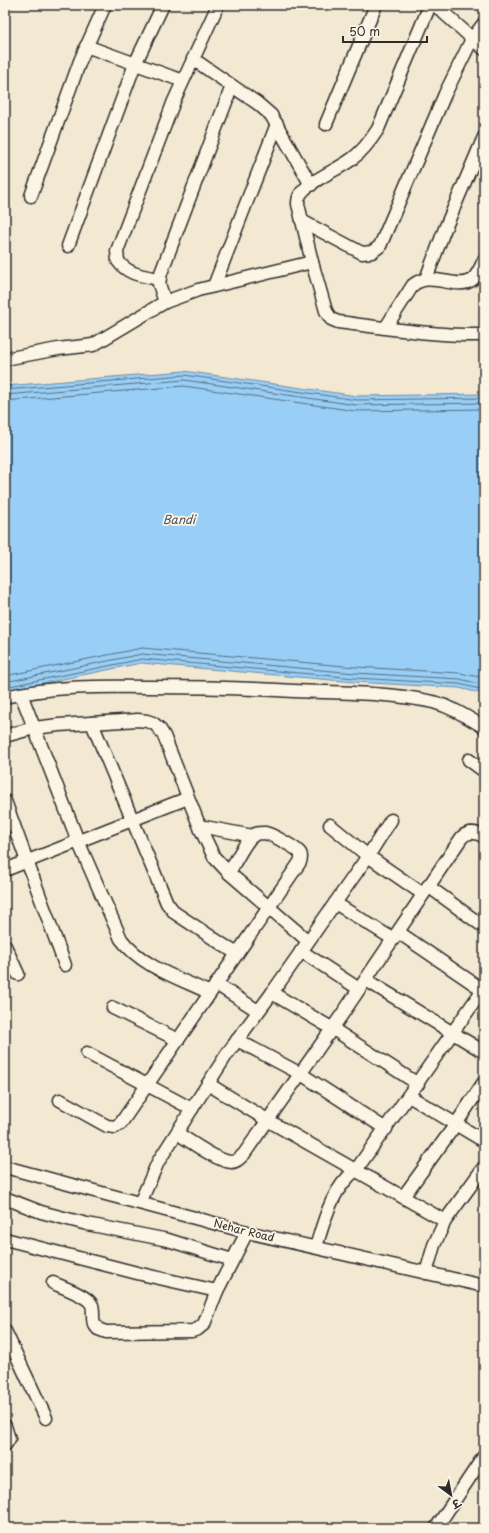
<svg xmlns="http://www.w3.org/2000/svg" width="489" height="1533" viewBox="0 0 489 1533" font-family="'Playpen Sans','Playpen Sans Deva',sans-serif">
<style>
.water{fill:#99cff7;stroke:#6d8da5}
.lines{fill:none;stroke-linecap:round;stroke-linejoin:round}
.shore{stroke:#576d7d;stroke-width:1}
.minor-casing{stroke:#2b2b2b;stroke-width:15}
.minor{stroke:#fcf5e5;stroke-width:12}
.labels{text-anchor:middle;dominant-baseline:central;stroke-width:3.5;stroke-linejoin:round;paint-order:stroke}
.street-label{font-size:11px;fill:#2b2b2b;stroke:#fcf5e5}
.water-label{font-size:12px;font-style:italic;fill:#46545e;stroke:#fcf5e5}
</style>
<rect width="100%" height="100%" fill="#f3e8d2"/>
<filter id="ink" filterUnits="userSpaceOnUse"><feTurbulence type="fractalNoise" baseFrequency=".025" numOctaves="2"/><feDisplacementMap in="SourceGraphic" scale="8" xChannelSelector="R" yChannelSelector="G"/><feConvolveMatrix kernelMatrix="1 2 1 2 8 2 1 2 1" color-interpolation-filters="sRGB"/></filter>
<g filter="url(#ink)">
<path class="water" d="M184,371l173,25 127,-2v300l-25,-6 -105,-6 -213,-19 -136,28v-305z"/>
<g class="lines">
<g class="shore">
<path d="M5,390l179,-15 173,25 127,-2"/>
<path d="M5,395l179,-15 172,25 128,-2"/>
<path d="M5,401l179,-15 172,25 128,-2"/>
<path d="M5,676l137,-28 213,19 105,6 24,5"/>
<path d="M5,682l137,-28 213,19 105,6 24,6"/>
<path d="M5,687l137,-28 213,19 104,6 25,6"/>
</g>
<defs>
<g id="minor">
<path d="M430,5l-52,124c-7,11 -15,22 -26,30 -14,11 -44,22 -52,36 -2,3 -2,6 -2,9l14,58 14,49 5,8 7,3c47,6 99,14 146,13"/>
<path d="M435,5l49,44"/>
<path d="M86,46l97,35"/>
<path d="M193,59l64,44 14,12 40,70"/>
<path d="M326,124l50,-119"/>
<path d="M31,196l49,-135 25,-56"/>
<path d="M302,221l60,32 10,-1 8,-6 65,-152 27,-55 12,-16"/>
<path d="M68,246l67,-182 28,-59"/>
<path d="M159,279c-15,-3 -31,-4 -41,-18l-1,-10 57,-150 44,-96"/>
<path d="M426,279l18,-48 40,-94"/>
<path d="M214,286l63,-162"/>
<path d="M165,302l-6,-18 2,-11 71,-187"/>
<path d="M386,327l27,-42c18,-15 45,7 60,-6 5,-5 8,-12 11,-19"/>
<path d="M5,359l53,-10 27,-3 8,-1 72,-43 33,-12 114,-28"/>
<path d="M21,694l57,147 43,98c21,28 58,39 89,54"/>
<path d="M5,697c48,-11 96,-11 144,-10 49,0 97,1 145,4 46,2 94,1 139,11 19,5 34,15 51,25"/>
<path d="M92,723l75,180 8,10 6,4 56,37"/>
<path d="M5,736l29,-8 25,-3 79,-5 9,1 6,2 6,5 5,8 37,94 13,27 15,16 79,68"/>
<path d="M469,760l15,11"/>
<path d="M5,801l60,164"/>
<path d="M330,825l38,31 55,38"/>
<path d="M201,830l4,-3 48,9"/>
<path d="M5,870l183,-72"/>
<path d="M428,886l56,41"/>
<path d="M335,903l58,36"/>
<path d="M398,932l85,58"/>
<path d="M5,946l13,28"/>
<path d="M301,951l58,38"/>
<path d="M366,980l118,72"/>
<path d="M216,984l42,27"/>
<path d="M272,993l61,36 85,55"/>
<path d="M113,1008l65,32"/>
<path d="M237,1040l64,34 85,55"/>
<path d="M87,1053l105,56"/>
<path d="M208,1084l61,37 176,100"/>
<path d="M409,1096l75,45"/>
<path d="M60,1100l47,26 8,1 6,-4 179,-261c1,-3 2,-6 0,-9 -3,-5 -29,-19 -35,-20 -3,0 -7,0 -10,1 -8,4 -21,30 -26,39"/>
<path d="M177,1133c11,7 42,29 54,29 5,0 9,-4 13,-8l99,-141 119,-176c7,-6 14,-5 22,0"/>
<path d="M5,1167l242,65 237,54"/>
<path d="M403,1197l53,-73 28,-42"/>
<path d="M5,1198l36,14 46,12 81,16 64,20"/>
<path d="M140,1203l18,-41 69,-108 45,-61 96,-137 23,-36"/>
<path d="M5,1239l136,35 76,17"/>
<path d="M316,1247c8,-26 16,-59 40,-77l128,-182"/>
<path d="M426,1273l8,-28 11,-24 39,-54"/>
<path d="M53,1283c9,4 35,13 39,22 2,6 0,13 2,19l4,5 8,3 86,-1 6,-2 6,-5 13,-33 30,-59"/>
<path d="M5,1331l41,87"/>
<path d="M5,1426l4,13 -4,6"/>
<path d="M436,1528l48,-72"/>
</g>
</defs>
<use href="#minor" class="minor-casing"/>
<use href="#minor" class="minor"/>
</g>
</g>
<g class="labels">
<g class="street-label">
<text transform="translate(244 1230) rotate(14)">Nehar Road</text>
</g>
<g class="water-label">
<text x="179" y="519">Bandi</text>
</g>
</g>
<rect width="489" height="1533" fill="none" stroke="#fcf5e5" stroke-width="20"/>
<rect x="10" y="10" width="469" height="1513" fill="none" stroke="#2b2b2b" stroke-width="1.5" filter="url(#ink)"/>
<g transform="translate(451 1495) rotate(148)" stroke="#fcf5e5" stroke-width="3" paint-order="stroke">
<path d="M0-3L7 15L0 10L-7 15Z" fill="#2b2b2b"/>
<text y="-6" font-size="11" font-weight="bold" text-anchor="middle" fill="#2b2b2b">उ</text>
</g>
<path d="M343 36v6h84v-6" fill="none" stroke="#2b2b2b" stroke-width="2"/>
<text x="349" y="36" font-size="12" fill="#2b2b2b" stroke="#fcf5e5" stroke-width="3" paint-order="stroke">50 m</text>
</svg>
